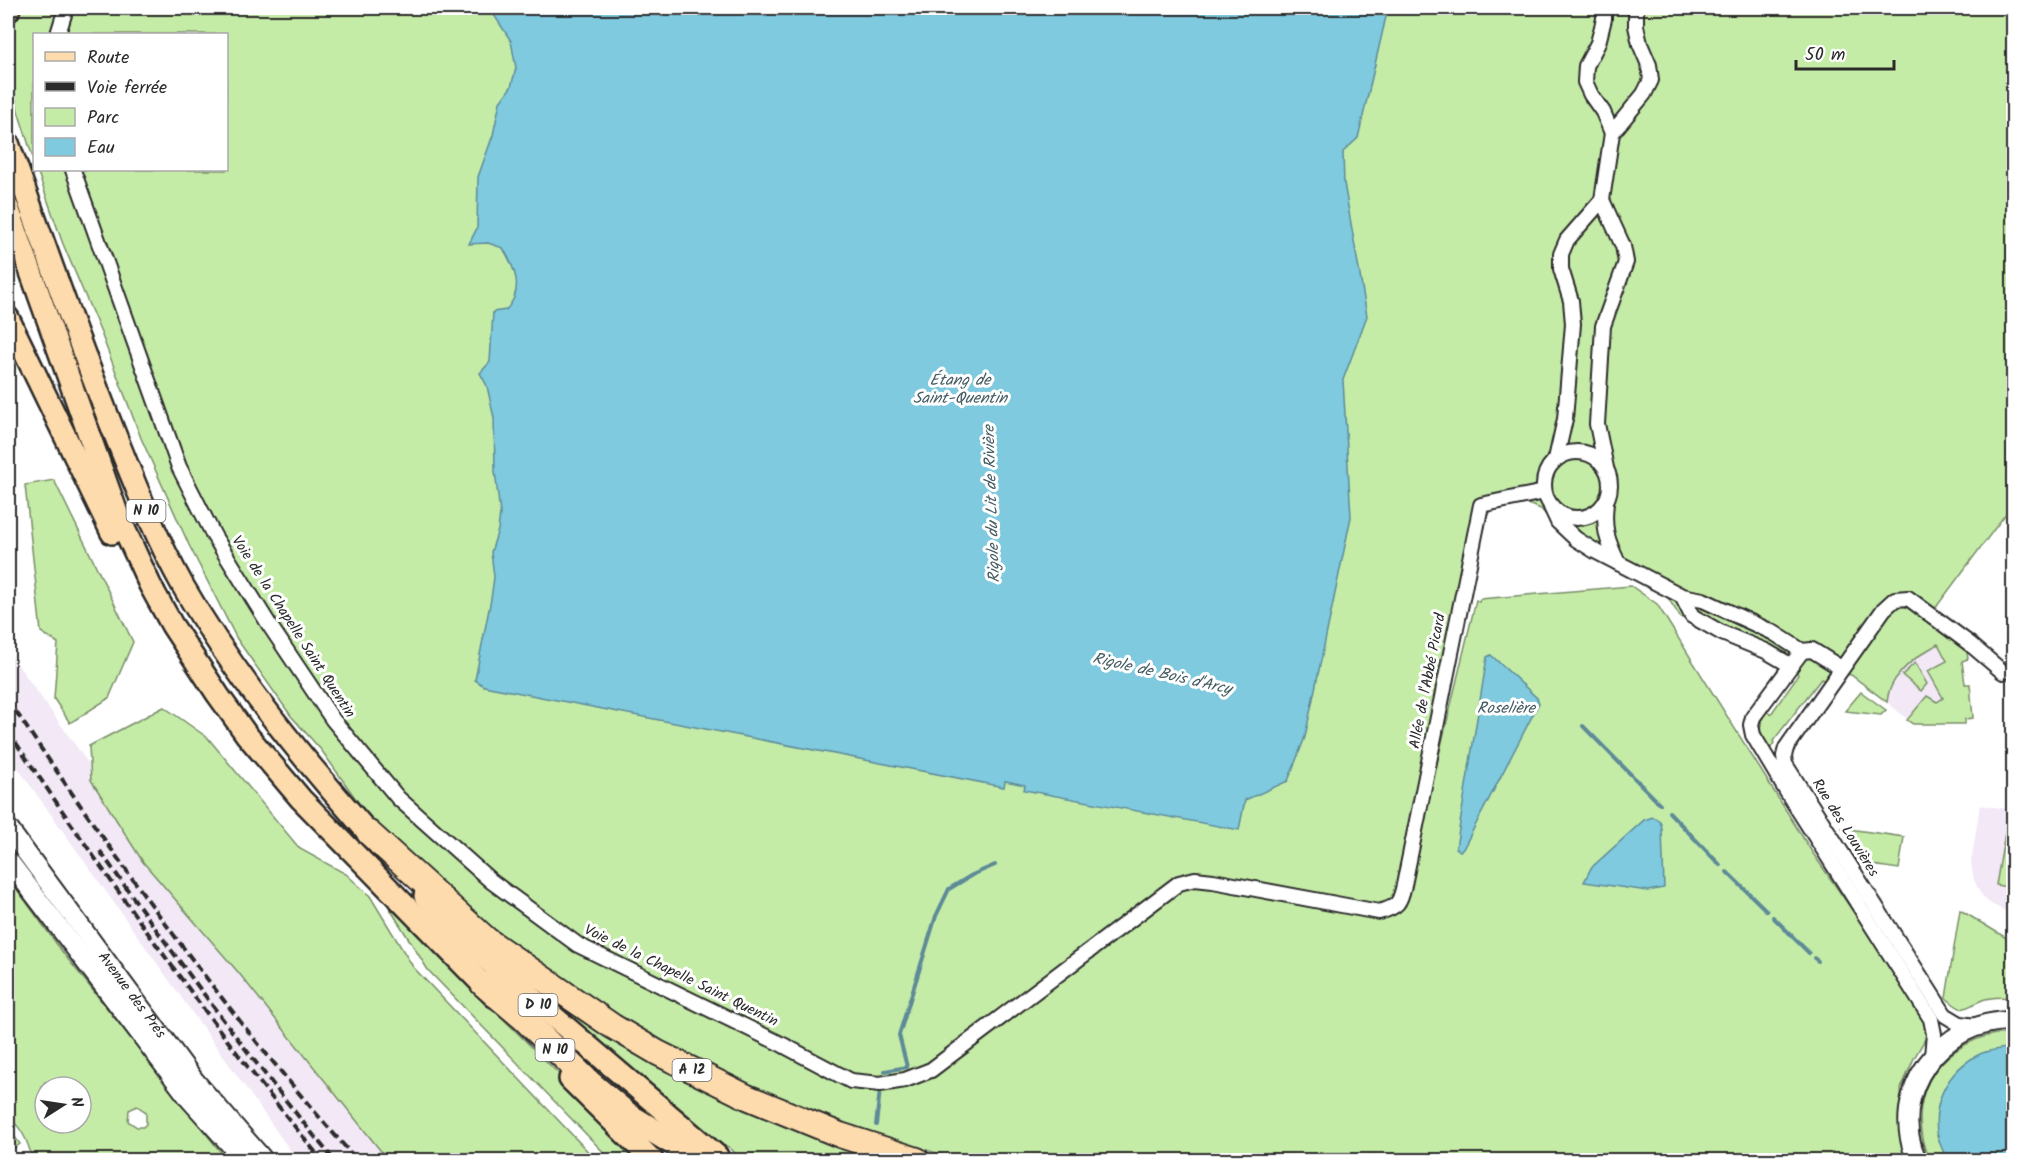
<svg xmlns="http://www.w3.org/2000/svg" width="2021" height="1168" viewBox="0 0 2021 1168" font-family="Kalam,sans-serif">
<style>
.built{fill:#f2e8f6}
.green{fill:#c5eca7;stroke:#788c69;stroke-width:1.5;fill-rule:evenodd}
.water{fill:#7fcadf;stroke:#5d8a97;stroke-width:1.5}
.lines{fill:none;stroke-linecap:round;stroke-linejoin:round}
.stream{stroke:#5d8a97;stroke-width:4}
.minor-casing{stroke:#2b2b2b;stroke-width:18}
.secondary-casing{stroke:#2b2b2b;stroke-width:22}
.primary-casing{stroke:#2b2b2b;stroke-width:26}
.motorway-casing{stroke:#2b2b2b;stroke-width:28}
.minor{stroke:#fff;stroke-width:14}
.secondary{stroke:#fff;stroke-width:18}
.primary{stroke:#fedbac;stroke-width:21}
.motorway{stroke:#fedbac;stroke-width:24}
.rail{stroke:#2b2b2b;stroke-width:4;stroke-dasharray:9 4.5;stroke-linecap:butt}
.labels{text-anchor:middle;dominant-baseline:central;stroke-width:6;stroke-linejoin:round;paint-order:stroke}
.shield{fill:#fff;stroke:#6b6b6b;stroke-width:1.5}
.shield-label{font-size:14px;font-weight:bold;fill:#2b2b2b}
.street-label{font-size:15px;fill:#2b2b2b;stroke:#fff}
.water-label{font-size:16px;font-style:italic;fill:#445b61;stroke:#fff}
</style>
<rect width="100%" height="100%" fill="#fff"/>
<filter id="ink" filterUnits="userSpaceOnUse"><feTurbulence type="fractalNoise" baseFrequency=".0167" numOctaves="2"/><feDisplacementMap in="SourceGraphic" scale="12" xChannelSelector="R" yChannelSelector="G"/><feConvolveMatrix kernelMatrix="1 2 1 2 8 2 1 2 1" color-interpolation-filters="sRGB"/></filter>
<g filter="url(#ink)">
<g class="built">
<path d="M1921,628l38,26 6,70h-52l-26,-22 3,-33z"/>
<path d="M8,651l230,321 150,188h-90l-3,-3 -287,-403z"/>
<path d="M1980,805l33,5v105l-24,-12 -9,-10 -6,-13 -3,-17z"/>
</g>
<g class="green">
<path d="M20,8h1993v496l-85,114 38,28 2,13 -6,2 3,23h5l3,34 -8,1v5h-52l-6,-4 20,-24 10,6 6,-4 -15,-27 19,-10 -9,-17c-22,12 -49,31 -51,58l-36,-27 -5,-1 -7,6 -10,-5 -2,7 -6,-3 -48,62 1,2 -6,9c-10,-14 -10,-27 -2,-41l5,3 27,-39 -2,-6 -3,4 -113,-56 -15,-24 -106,-62 -18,-22 -19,-7 -31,3 -13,46 -52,258 50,-209 3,2 1,-3 151,-13 26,18 155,248 110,159 5,16v9l-13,22 -13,31 3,71h-945l-123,-38 -115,-50 -144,-65 -158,-119 -97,-137 -31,-35 -54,-77 -48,-94 -48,-107 -40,-105 -38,-89 -26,-74h189v-136h-192v127l-16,-50 -10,-47v-34z"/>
<path d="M54,480l79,162 -24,56 -39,25 -16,-24 4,-56 -17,-11 -16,-147z"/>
<path d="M1915,663l12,21 -6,7 -19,-16z"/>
<path d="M1861,692l25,18 -5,5 -36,-4z"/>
<path d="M164,707l44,31 92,111 46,25 24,22 43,71 183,193h-208l-150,-188 -95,-110 -52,-82 -2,-34z"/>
<path d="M1842,828l62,9 -5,32 -34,-5z"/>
<path d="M2005,833l8,1v54l-17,-3z"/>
<path d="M8,877l56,77 163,206h-194c-5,-17 -10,-32 -25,-43v-68l2,-7 -2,-1zM52,1081l6,2 4,4h19v36h-36c0,-5 1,-11 0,-17 -1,-10 -8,-14 0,-24zM137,1106l9,6v12l-3,3h-6l-9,-6 1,-11z"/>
<path d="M387,904l259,256h-35l-183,-190z"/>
<path d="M1960,910l53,32v56c-10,-1 -24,-1 -33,3 -19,8 -15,13 -34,-3z"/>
<path d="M547,995l347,165h-152l-13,-13 -15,-4 -17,-18 -151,-127z"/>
<path d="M1995,1034h18v15l-8,-1 -68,87 11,25h-19c-25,-58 4,-113 66,-126z"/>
<path d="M8,1127l12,17 -9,6 -3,-8z"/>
</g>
<g class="water">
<path d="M496,8h892l-30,130 -15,14 1,31 23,133 -24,64 8,137 -46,220 -17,44 -43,19 -6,30 -215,-40 1,-5 -20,-4 -1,6 -520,-101 -9,-6 16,-81 3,-22 -3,-25 7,-22 2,-17 -5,-42 -1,-53 -7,-32 -7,-13 10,-11 3,-50 13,-2c18,-20 10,-40 -3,-62l-15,-5 -19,1 8,-16 1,-51 15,-42 7,-33 11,-15 5,-19 -5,-27 -17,-26z"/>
<path d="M1491,655l46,43 2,5 -76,146 -3,2 -4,-3 31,-191z"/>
<path d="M1653,817l7,4 2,7 2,60 -16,3 -64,-9 7,-14 53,-48z"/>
<path d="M2005,1048l8,1v111h-65c-24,-38 -9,-85 30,-105 8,-5 18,-5 27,-7z"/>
</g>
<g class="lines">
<g class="stream">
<path d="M1583,726l77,78"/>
<path d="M1669,812l51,53"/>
<path d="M1727,872l40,39"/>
<path d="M1773,917l36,36"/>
<path d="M1814,958l4,3"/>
<path d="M885,1071l22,-4 -8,-32 37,-119 13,-27 23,-14 23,-10"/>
<path d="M876,1125l4,-35"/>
</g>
<defs>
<g id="minor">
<path d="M1604,8v11l-6,24 -12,23 -1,16 6,13 12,17 9,21"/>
<path d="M58,34l8,-26"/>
<path d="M73,170l106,297 35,69 56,90 63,94 65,78 93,83 87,64 205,100 68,36 29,3 25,-4 26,-10 248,-187 16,-4 18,2 166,31c19,-5 21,-9 25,-27l77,-380 63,-13"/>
<circle cx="1577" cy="485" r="33"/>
<path d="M1556,459l9,-40 8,-95 -2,-23 -10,-32v-15l6,-14 35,-40"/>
<path d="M1606,468l-9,-44 6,-98 23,-64 -3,-16 -21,-46 10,-67 32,-39 7,-14 -2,-15 -9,-21 -4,-18v-18"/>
<path d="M1606,503c-3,26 1,37 12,60"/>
<path d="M1551,507l7,15 18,17 19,12 87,45 21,4 71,33 28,18 10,-1 29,18"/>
<path d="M1682,596l10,20 30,17 44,18 24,14"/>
<path d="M1802,651l-49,66 -2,8 2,10 34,57 144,227 3,15 -2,22"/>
<path d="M1976,1026l-16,-2 -15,-9 -160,-251 -1,-8 2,-8 98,-139 11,-10 13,-1 62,46 33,28"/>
</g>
<g id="secondary">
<path id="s1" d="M8,828l187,253 67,77"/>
<path d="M8,860l183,241 53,59"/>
<path d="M1917,1160c-31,-67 25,-142 97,-139"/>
</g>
<g id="primary">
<path d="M8,11l1,-3"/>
<path d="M8,143c35,98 69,197 108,294 20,50 40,101 67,149 54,94 125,179 197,260"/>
<path d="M8,208l109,305 33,72 22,40 46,70 28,39 55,65 193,197"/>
<path d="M8,318l104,215"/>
<path d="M425,896l33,37 35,32 224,191"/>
<path d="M570,1079l82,81"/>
</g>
<g id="motorway">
<path d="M369,833l118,107 125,86 46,27 89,44 93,38 77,25"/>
<path d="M483,984l39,33 69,67 38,32 43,26 45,18"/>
</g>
</defs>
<use href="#minor" class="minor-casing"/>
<use href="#secondary" class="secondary-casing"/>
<use href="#primary" class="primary-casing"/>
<use href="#motorway" class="motorway-casing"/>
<use href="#minor" class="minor"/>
<use href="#secondary" class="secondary"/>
<use href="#primary" class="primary"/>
<use href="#motorway" class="motorway"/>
<g class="rail">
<path d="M8,700c109,161 219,315 349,460"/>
<path d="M8,731c99,147 201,292 314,429"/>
<path d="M100,851c75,106 152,210 234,309"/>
</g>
</g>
</g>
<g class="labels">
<g class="shield">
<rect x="126.5" y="500" width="39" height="22" rx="4.5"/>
<rect x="518.5" y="994" width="39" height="22" rx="4.5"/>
<rect x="535.5" y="1039" width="39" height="22" rx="4.5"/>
<rect x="672.5" y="1059" width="39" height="22" rx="4.5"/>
</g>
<g class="shield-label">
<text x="146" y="511">N 10</text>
<text x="538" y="1005">D 10</text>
<text x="555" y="1050">N 10</text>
<text x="692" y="1070">A 12</text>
</g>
<g class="street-label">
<text transform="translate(293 627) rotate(57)">Voie de la Chapelle Saint Quentin</text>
<text transform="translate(1428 681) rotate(-79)">Allée de l'Abbé Picard</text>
<text transform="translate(1845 828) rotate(58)">Rue des Louvières</text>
<text transform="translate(681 976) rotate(26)">Voie de la Chapelle Saint Quentin</text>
<text stroke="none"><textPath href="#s1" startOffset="208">Avenue des Prés</textPath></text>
</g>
<g class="water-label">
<text x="960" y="380">Étang de<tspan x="960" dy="18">Saint-Quentin</tspan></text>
<text transform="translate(992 504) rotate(-92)">Rigole du Lit de Rivière</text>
<text transform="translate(1162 674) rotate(13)">Rigole de Bois d'Arcy</text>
<text x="1506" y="708">Roselière</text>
</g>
</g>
<rect width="2021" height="1168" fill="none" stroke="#fff" stroke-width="30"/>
<rect x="15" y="15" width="1991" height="1138" fill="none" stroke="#2b2b2b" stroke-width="2" filter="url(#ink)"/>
<rect x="33" y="33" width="195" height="138" fill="#ffffff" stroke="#aaaaaa" stroke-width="1.5"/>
<rect x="45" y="52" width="30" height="9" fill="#fedbac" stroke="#aaaaaa" stroke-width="1.5"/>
<text x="87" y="63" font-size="18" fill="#2b2b2b">Route</text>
<rect x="45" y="82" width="30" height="9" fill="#2b2b2b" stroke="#aaaaaa" stroke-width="1.5"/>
<text x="87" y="93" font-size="18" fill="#2b2b2b">Voie ferrée</text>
<rect x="45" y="108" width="30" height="18" fill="#c5eca7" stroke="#aaaaaa" stroke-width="1.5"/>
<text x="87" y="123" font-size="18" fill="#2b2b2b">Parc</text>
<rect x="45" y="138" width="30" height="18" fill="#7fcadf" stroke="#aaaaaa" stroke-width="1.5"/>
<text x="87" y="153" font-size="18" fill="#2b2b2b">Eau</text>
<g transform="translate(63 1105) rotate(78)"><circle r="28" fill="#ffffff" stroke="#aaaaaa" stroke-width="1.5"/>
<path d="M0-4.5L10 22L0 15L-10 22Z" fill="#2b2b2b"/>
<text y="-9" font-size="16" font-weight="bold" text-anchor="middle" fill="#2b2b2b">N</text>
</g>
<path d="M1796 60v9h98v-9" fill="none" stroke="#2b2b2b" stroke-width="3"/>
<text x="1805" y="60" font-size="18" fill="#2b2b2b" stroke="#ffffff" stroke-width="4.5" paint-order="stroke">50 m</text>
</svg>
